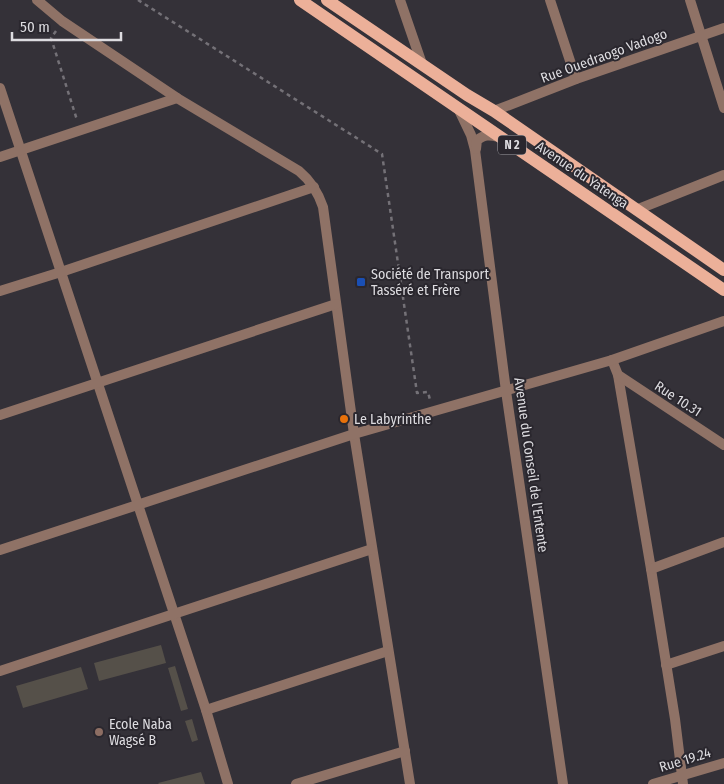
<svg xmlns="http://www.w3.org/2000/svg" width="724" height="784" viewBox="0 0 724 784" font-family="'Fira Sans Condensed',sans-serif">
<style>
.building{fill:#555049}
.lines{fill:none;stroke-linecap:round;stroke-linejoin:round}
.path{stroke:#747177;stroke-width:2.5;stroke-dasharray:4 4;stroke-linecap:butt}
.minor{stroke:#8f7266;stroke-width:10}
.tertiary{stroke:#8f7266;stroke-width:10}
.primary{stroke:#ecb099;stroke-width:12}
.transit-dot{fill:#1a4fb4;stroke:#2a272e;stroke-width:2}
.food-dot{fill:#e8710a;stroke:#2a272e;stroke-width:2}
.education-dot{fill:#8d6e63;stroke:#2a272e;stroke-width:2}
.labels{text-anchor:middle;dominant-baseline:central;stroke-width:4;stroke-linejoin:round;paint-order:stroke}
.shield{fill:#2a272e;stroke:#a7a6ab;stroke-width:1}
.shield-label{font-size:12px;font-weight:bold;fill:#dddce0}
.street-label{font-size:14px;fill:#dddce0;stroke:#2a272e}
.poi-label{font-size:14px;fill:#dddce0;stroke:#2a272e;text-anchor:start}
</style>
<rect width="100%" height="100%" fill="#343138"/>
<g class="building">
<path d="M161,645l5,18 -67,18 -5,-18z"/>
<path d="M175,666l13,43 -7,2 -13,-43z"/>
<path d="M81,667l7,22 -65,19 -7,-22z"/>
<path d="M192,719l6,21 -6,2 -7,-21z"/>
<path d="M201,772l4,12h-46l-1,-1z"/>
</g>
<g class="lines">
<g class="path">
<path d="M138,0l244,154 35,239 11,-1 2,8"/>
<path d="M56,31l-5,7 26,82"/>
</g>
<g class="minor">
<path d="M37,0l25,21 115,77 122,73c12,10 19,21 24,36l31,227 56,350"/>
<path d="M400,0l22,64"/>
<path d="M550,0l26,79"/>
<path d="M690,0l34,108"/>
<path d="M0,88l206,622 22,74"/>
<path d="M494,111l82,-32 148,-51"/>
<path d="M0,157l177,-59"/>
<path d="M636,210l88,-35"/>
<path d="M0,291l61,-19 253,-85"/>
<path d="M612,360l6,15 33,194 24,150 8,65"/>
<path d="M618,375l106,70"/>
<path d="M0,415l336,-111"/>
<path d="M0,550l354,-116 258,-74 112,-39"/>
<path d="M651,569l73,-27"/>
<path d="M666,665l58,-19"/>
<path d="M0,671l372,-122"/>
<path d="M206,710l182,-59"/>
<path d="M296,784l109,-33"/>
</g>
<g class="tertiary">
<path d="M459,110l12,25 4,15 31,241 57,393"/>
<path d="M476,149l1,-9c9,-6 12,-5 23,-3"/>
<path d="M653,784l71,-21"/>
</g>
<g class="primary">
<path d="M300,0l424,290"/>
<path d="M327,0l140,95 27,16 230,159"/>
</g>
</g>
<rect class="transit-dot" x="356" y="277" width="10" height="10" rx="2.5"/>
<circle class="food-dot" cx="344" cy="419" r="5"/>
<circle class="education-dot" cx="99" cy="732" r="5"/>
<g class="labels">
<rect class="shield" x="498" y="135.5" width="28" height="19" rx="4"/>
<g class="shield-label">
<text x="512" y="145">N 2</text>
</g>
<g class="street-label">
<text transform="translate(604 56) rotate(-20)">Rue Ouedraogo Vadogo</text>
<text transform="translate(582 175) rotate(34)">Avenue du Yatenga</text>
<text transform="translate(678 399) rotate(33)">Rue 10.31</text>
<text transform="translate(531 465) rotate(82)">Avenue du Conseil de l'Entente</text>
<text transform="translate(685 760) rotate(-17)">Rue 19.24</text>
</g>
<g class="poi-label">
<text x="371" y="274">Société de Transport<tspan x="371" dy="16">Tasséré et Frère</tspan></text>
<text x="354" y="419">Le Labyrinthe</text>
<text x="109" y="724">Ecole Naba<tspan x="109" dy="16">Wagsé B</tspan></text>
</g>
</g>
<path d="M12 32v8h109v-8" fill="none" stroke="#dddce0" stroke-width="2.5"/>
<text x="20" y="32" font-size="15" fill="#dddce0" stroke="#2a272e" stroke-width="4" paint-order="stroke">50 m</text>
</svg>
